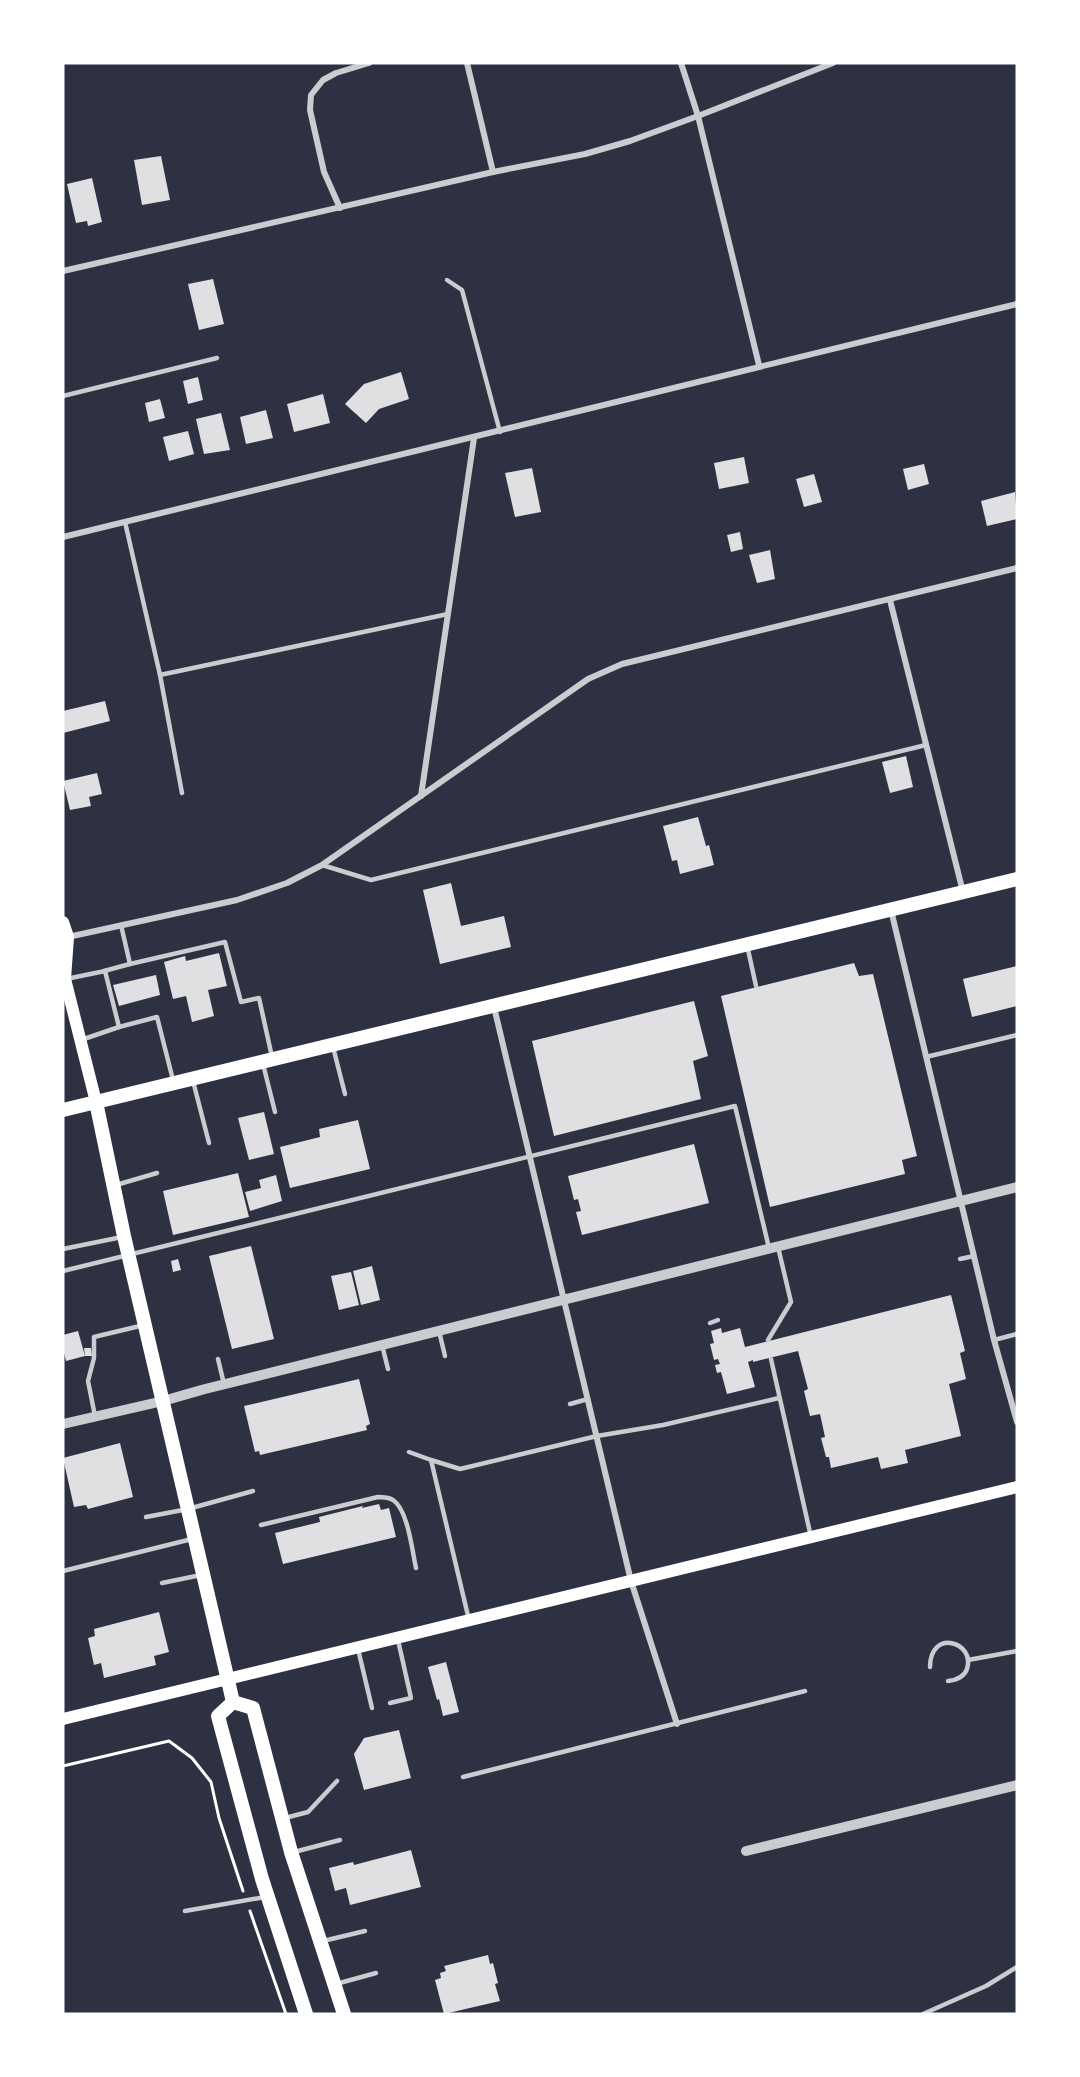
<svg xmlns="http://www.w3.org/2000/svg" width="1080" height="2077" viewBox="0 0 1080 2077" font-family="'Work Sans',sans-serif">
<style>
.building{fill:#e0e0e3}
.lines{fill:none;stroke-linecap:round;stroke-linejoin:round}
.path{stroke:#fff;stroke-width:3}
.service{stroke:#caccd0;stroke-width:4.5}
.minor{stroke:#caccd0;stroke-width:6}
.tertiary{stroke:#caccd0;stroke-width:10}
.secondary{stroke:#fff;stroke-width:12}
.primary{stroke:#fff;stroke-width:14}
</style>
<rect width="100%" height="100%" fill="#2d3142"/>
<g class="building">
<path d="M161,156l9,44 -28,5 -8,-45z"/>
<path d="M92,178l10,44 -14,4 -1,-5 -11,2 -9,-39z"/>
<path d="M213,279l11,45 -25,6 -11,-46z"/>
<path d="M401,372l8,27 -30,10 -13,14 -21,-19 19,-20z"/>
<path d="M198,377l5,23 -15,4 -5,-23z"/>
<path d="M323,394l7,29 -36,9 -7,-28z"/>
<path d="M160,399l5,19 -16,4 -4,-19z"/>
<path d="M266,410l7,28 -27,6 -6,-27z"/>
<path d="M221,413l9,37 -26,4 -8,-35z"/>
<path d="M188,431l6,23 -25,7 -6,-24z"/>
<path d="M744,457l5,26 -30,6 -5,-26z"/>
<path d="M924,464l5,20 -21,6 -5,-21z"/>
<path d="M532,468l9,44 -26,5 -10,-44z"/>
<path d="M814,474l8,28 -18,5 -8,-28z"/>
<path d="M1015,492l2,27 -30,7 -6,-25z"/>
<path d="M740,532l3,17 -12,3 -4,-17z"/>
<path d="M770,550l5,29 -18,4 -8,-28z"/>
<path d="M105,701l5,20 -47,12v-22z"/>
<path d="M906,756l7,31 -23,6 -8,-31z"/>
<path d="M97,773l5,21 -13,3 2,9 -21,4 -7,-29z"/>
<path d="M698,817l8,29 3,-1 5,20 -34,9 -3,-14 -5,1 -9,-35z"/>
<path d="M451,883l10,43 43,-10 7,31 -71,17 -17,-74z"/>
<path d="M219,953l8,33 -19,4 6,26 -22,6 -6,-26 -13,3 -9,-37 21,-6 1,5z"/>
<path d="M854,963l5,13 14,-2 44,182 -15,4 3,14 -135,33 -49,-211z"/>
<path d="M1017,966v40l-45,11 -9,-38z"/>
<path d="M156,975l4,20 -41,11 -6,-21z"/>
<path d="M694,1001l14,55 -15,5 8,38 -147,37 -22,-95z"/>
<path d="M264,1112l10,42 -25,6 -11,-42z"/>
<path d="M358,1120l12,49 -80,19 -10,-41 40,-10 -1,-8z"/>
<path d="M694,1144l15,59 -127,32 -6,-23 5,-1 -3,-12 -4,1 -6,-24z"/>
<path d="M238,1173l11,44 -76,18 -10,-44z"/>
<path d="M276,1175l6,26 -32,10 -5,-19 16,-4 -2,-8z"/>
<path d="M251,1246l23,93 -42,10 -23,-93z"/>
<path d="M178,1259l3,11 -8,2 -2,-11z"/>
<path d="M372,1266l8,34 -19,5 -8,-34z"/>
<path d="M351,1272l8,33 -20,5 -8,-34z"/>
<path d="M951,1295l14,56 -5,2 6,26 -17,5 12,52 -56,14 3,13 -27,6 -3,-12 -47,11 -2,-11h-3l-5,-19 4,-1 -5,-23 -10,2 -6,-25 4,-2 -10,-38 -45,11v-2l-5,2 7,25 -28,7 -6,-22 -4,1 -2,-8 5,-1 -2,-5 -4,1 -4,-16 4,-1 -3,-12 10,-3 1,5 18,-5 5,19z"/>
<path d="M78,1331l7,25 -19,5 -3,-13v-13z"/>
<path d="M84,1348h7l1,8h-7z"/>
<path d="M359,1379l11,45 -4,2 1,4 -107,25 -1,-4 -4,1 -11,-46z"/>
<path d="M120,1443l13,54 -45,12 -2,-4 -12,2 -11,-49z"/>
<path d="M379,1504l2,6 8,-2 7,29 -113,27 -8,-31 45,-11 -1,-5 44,-11 -1,2z"/>
<path d="M159,1612l10,40 -15,4 2,9 -52,13 -3,-15 -7,2 -6,-27 7,-2 -1,-7z"/>
<path d="M446,1662l13,50 -16,4 -4,-17 -2,1 -9,-33z"/>
<path d="M399,1730l12,48 -47,12 -10,-36 10,-16z"/>
<path d="M411,1850l10,37 -71,18 -4,-17 -11,3 -6,-23 24,-6 1,3z"/>
<path d="M488,1955l2,9 3,-1 5,20 -3,1 5,17 -56,13 -9,-34 6,-2 -1,-5 6,-2 -2,-5z"/>
</g>
<g class="lines">
<g class="path">
<path d="M63,1766l106,-25 23,17 19,24 8,36 24,73"/>
<path d="M250,1911l36,103"/>
</g>
<g class="service">
<path d="M447,280l15,10 38,142"/>
<path d="M63,396l154,-38"/>
<path d="M125,522l35,153 22,118"/>
<path d="M160,675l288,-61"/>
<path d="M322,865l49,15 555,-135"/>
<path d="M747,945l9,41"/>
<path d="M130,964l95,-22 16,60 18,-4 13,59"/>
<path d="M104,971l26,-7 -9,-39"/>
<path d="M66,979l39,-8 14,56 -38,13"/>
<path d="M119,1027l38,-10 16,63"/>
<path d="M333,1047l12,47"/>
<path d="M926,1057l91,-22"/>
<path d="M263,1064l12,48"/>
<path d="M193,1081l16,62"/>
<path d="M116,1185l41,-12"/>
<path d="M63,1249l59,-12"/>
<path d="M960,1259l14,-3"/>
<path d="M63,1271l672,-165 34,142"/>
<path d="M710,1323l8,-3"/>
<path d="M439,1331l6,25"/>
<path d="M768,1340l23,-38 -13,-55"/>
<path d="M994,1340l23,-6"/>
<path d="M382,1345l6,24"/>
<path d="M218,1359l6,25"/>
<path d="M771,1359l40,178"/>
<path d="M570,1404l18,-5"/>
<path d="M95,1416l-7,-35 6,-23v-21l50,-12"/>
<path d="M409,1452l22,8"/>
<path d="M146,1517l42,-8 65,-18"/>
<path d="M261,1525l117,-28c6,0 10,0 15,3 15,10 19,50 23,68"/>
<path d="M63,1571l129,-32"/>
<path d="M162,1583l39,-8"/>
<path d="M469,1620l-38,-160 29,9 137,-33 66,-11 116,-27"/>
<path d="M358,1649l14,59"/>
<path d="M968,1660l49,-9"/>
<path d="M930,1667c0,-39 46,-25 37,2 -3,8 -10,11 -19,12"/>
<path d="M390,1703l21,-5 -13,-58"/>
<path d="M463,1777l342,-86"/>
<path d="M285,1818l23,-6 29,-31"/>
<path d="M294,1852l46,-12"/>
<path d="M185,1911l80,-14"/>
<path d="M323,1941l42,-10"/>
<path d="M336,1984l40,-11"/>
<path d="M923,2014l63,-28 31,-19"/>
</g>
<g class="minor">
<path d="M467,63l26,109"/>
<path d="M681,63l17,53 61,249"/>
<path d="M340,208l-16,-36 -14,-62 1,-15 12,-15 13,-7 33,-10"/>
<path d="M63,271l430,-99 92,-18 45,-13 68,-25 135,-53"/>
<path d="M63,537c319,-76 636,-157 954,-233"/>
<path d="M890,600l73,292"/>
<path d="M421,796l53,-358"/>
<path d="M891,910l103,430 23,82"/>
<path d="M68,937l169,-37 50,-17 35,-18 266,-186 34,-15 395,-96"/>
<path d="M494,1007l137,574 46,143"/>
</g>
<g class="tertiary">
<path d="M63,1424l100,-23 42,-12 812,-202"/>
<path d="M746,1851l271,-66"/>
</g>
<g class="secondary">
<path d="M63,922l5,15 -3,42 31,123"/>
<path d="M63,1719l954,-232"/>
</g>
<g class="primary">
<path d="M96,1102l28,134 109,466"/>
<path d="M63,1110l954,-231"/>
<path d="M233,1702l20,6 38,144 53,162"/>
<path d="M233,1702l-15,14 4,15 40,148 44,135"/>
</g>
</g>
<rect width="1080" height="2077" fill="none" stroke="#ffffff" stroke-width="129"/>
</svg>
